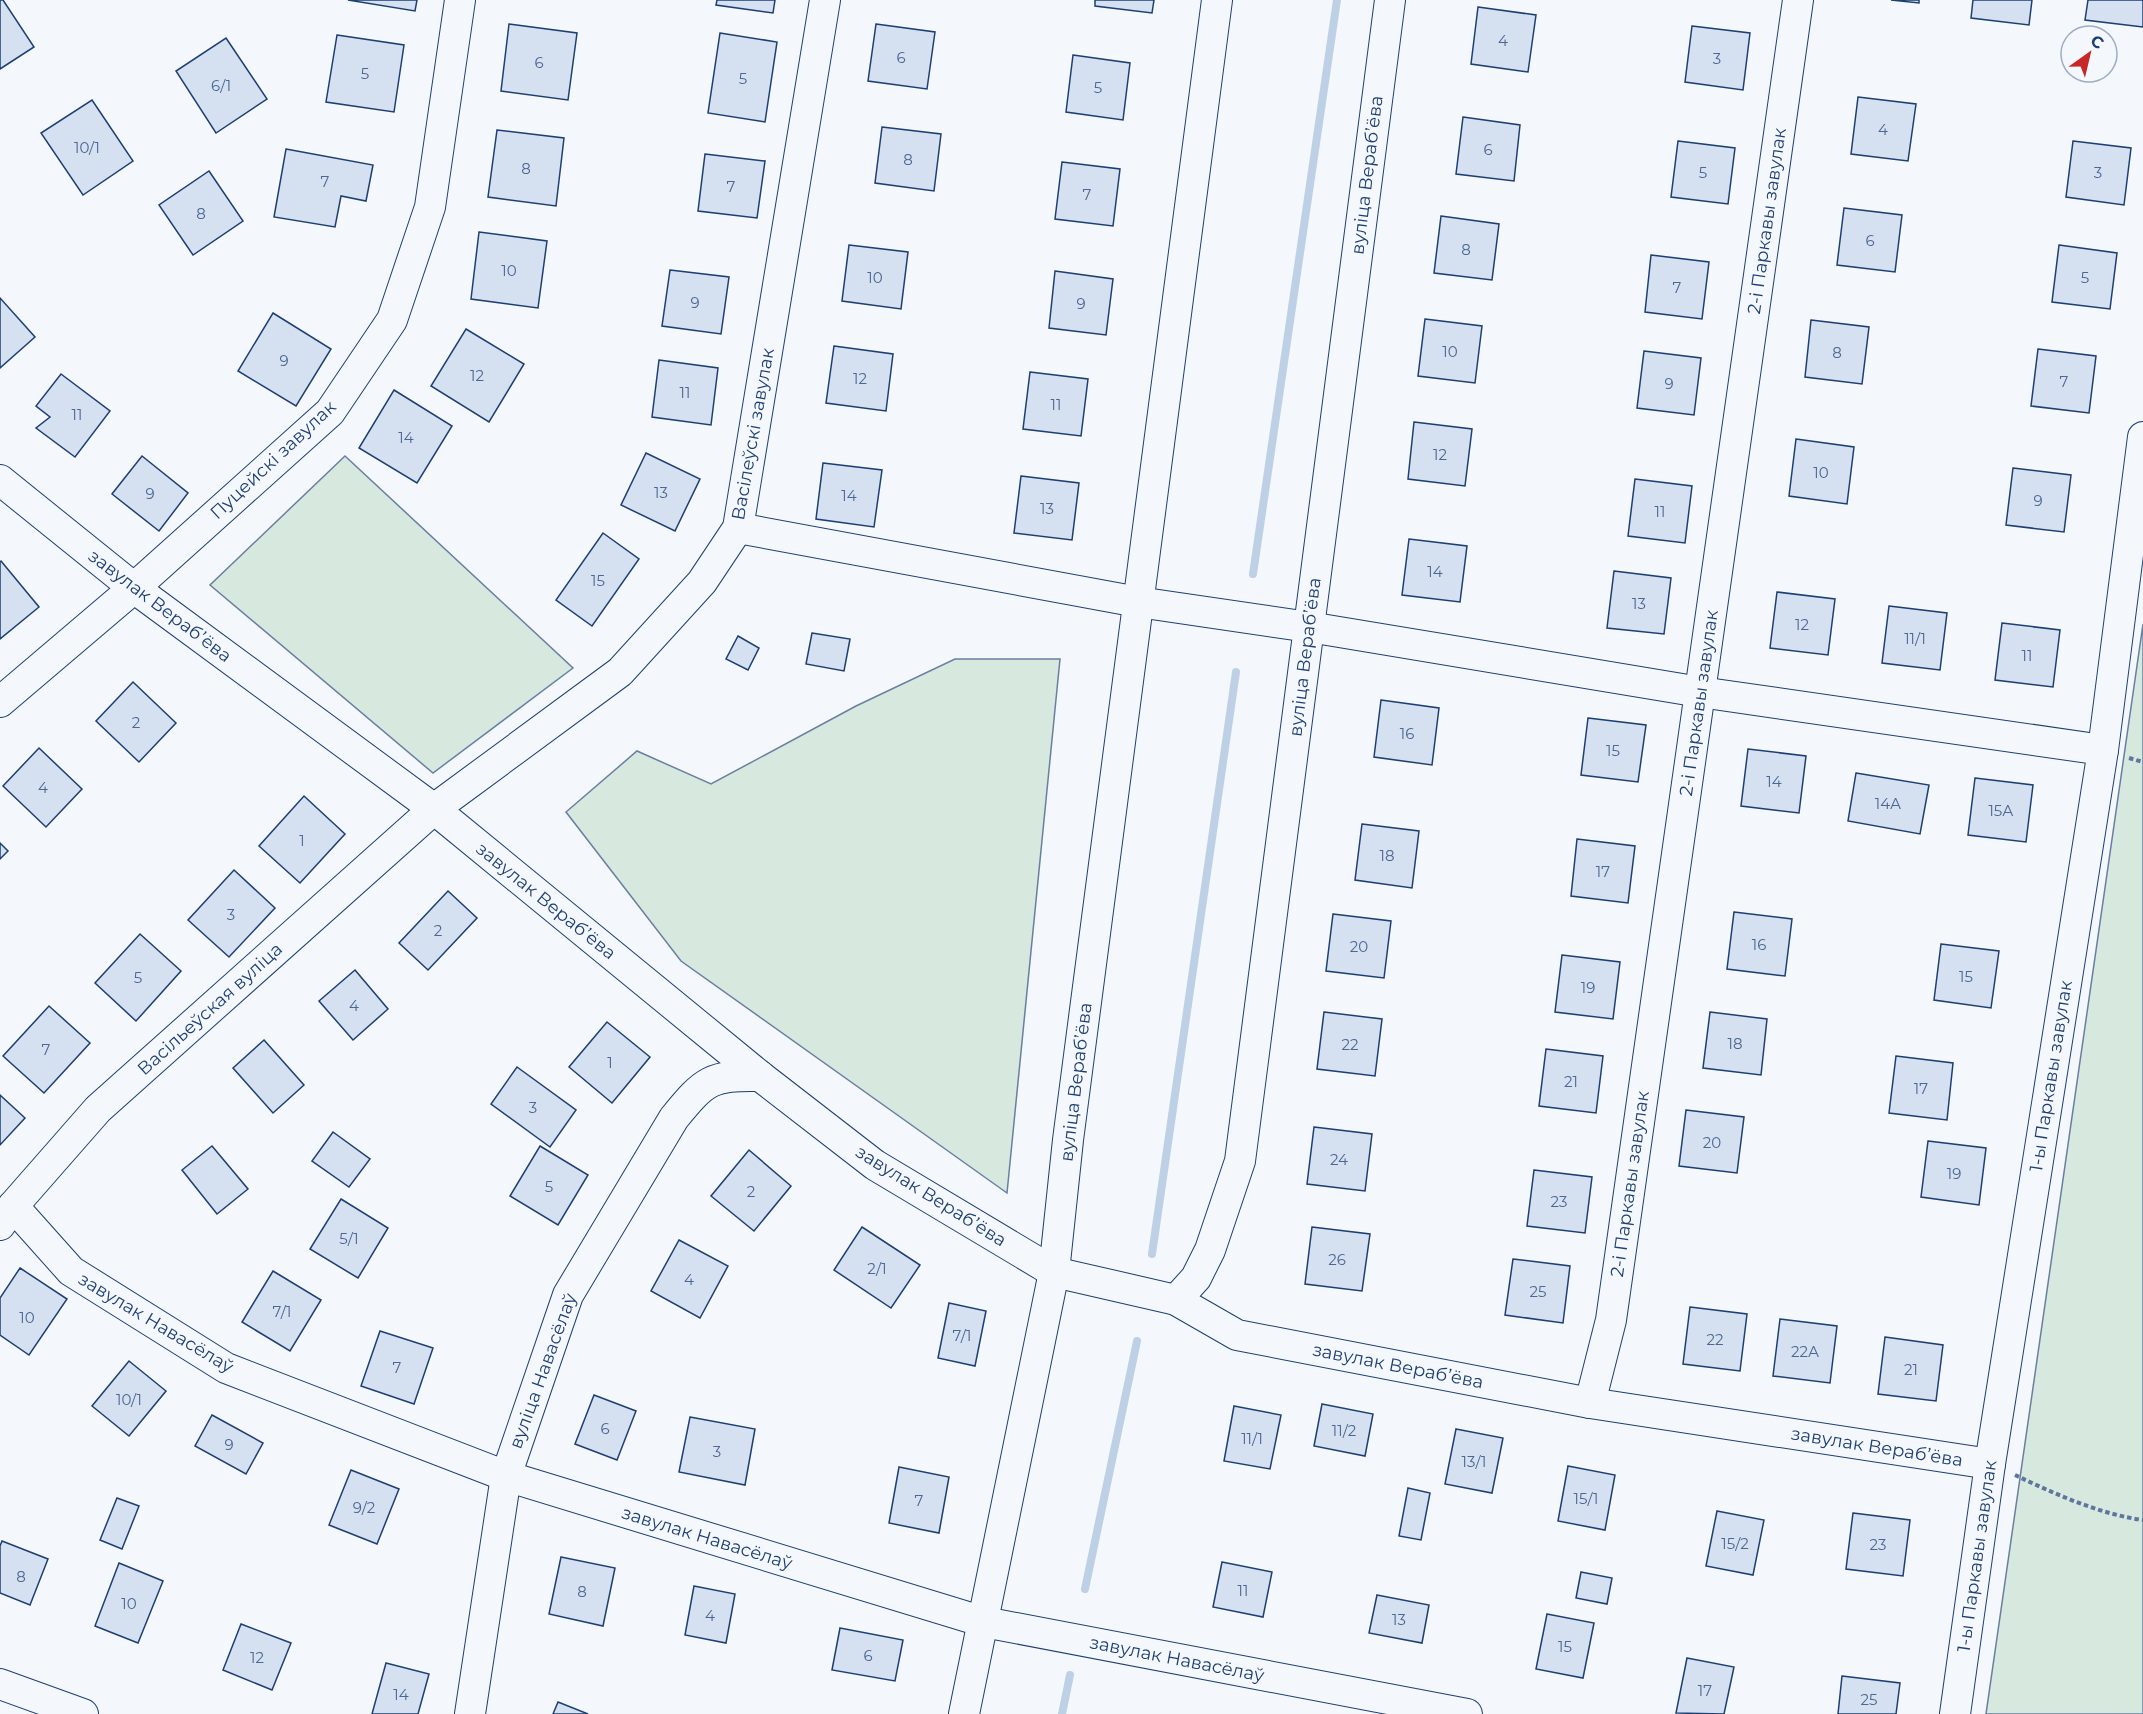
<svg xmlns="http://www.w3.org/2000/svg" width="2143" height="1714" viewBox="0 0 2143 1714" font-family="Montserrat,sans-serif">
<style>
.green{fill:#d7e8df;stroke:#687fa3;stroke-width:1.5}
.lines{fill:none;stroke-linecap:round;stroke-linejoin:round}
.stream{stroke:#bed0e5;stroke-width:8}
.building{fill:#d5e0f0;stroke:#1d3f73;stroke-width:1.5}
.minor-casing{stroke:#1d3f73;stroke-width:32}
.path{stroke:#5e769c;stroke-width:4;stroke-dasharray:4.5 3;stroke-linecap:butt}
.minor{stroke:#f4f7fb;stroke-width:30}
.labels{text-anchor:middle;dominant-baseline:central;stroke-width:4.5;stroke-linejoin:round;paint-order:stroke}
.number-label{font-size:15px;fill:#4b6792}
.street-label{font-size:18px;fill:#1d3f73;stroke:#f4f7fb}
</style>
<rect width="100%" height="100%" fill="#f4f7fb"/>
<g class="green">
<path d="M345,456l228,212 -140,105 -223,-188z"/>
<path d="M2143,624v1090h-157z"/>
<path d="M955,659h105l-53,534 -326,-232 -115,-149 71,-61 74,33 145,-78z"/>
</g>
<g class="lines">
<g class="stream">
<path d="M1253,574l84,-574"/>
<path d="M1152,1254l84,-582"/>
<path d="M1085,1589l52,-248"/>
<path d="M1062,1714l8,-39"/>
</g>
</g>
<g class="building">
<path d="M0,0h3l31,47 -34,22z"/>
<path d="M348,0h69l-2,11z"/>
<path d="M717,0h58l-2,13 -57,-8z"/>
<path d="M1095,0h59l-2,13 -57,-7z"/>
<path d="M1891,0h28v3z"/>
<path d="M1973,0h59l-3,25 -58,-7z"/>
<path d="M2088,0h55v27l-58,-7z"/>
<path d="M1478,7l58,8 -8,57 -57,-8z"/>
<path d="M509,24l68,9 -9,67 -67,-9z"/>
<path d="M876,24l59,8 -8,57 -59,-8z"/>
<path d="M1692,26l58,7 -7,57 -58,-8z"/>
<path d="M720,33l57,9 -12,80 -57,-9z"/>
<path d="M337,35l67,10 -10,67 -68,-10z"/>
<path d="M226,38l41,61 -51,34 -40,-62z"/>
<path d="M1073,55l57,8 -7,57 -57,-8z"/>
<path d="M1858,97l58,7 -8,57 -57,-7z"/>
<path d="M92,100l41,61 -50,34 -42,-62z"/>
<path d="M1463,117l57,8 -6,56 -58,-7z"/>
<path d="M882,127l59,7 -7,57 -59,-8z"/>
<path d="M497,130l67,8 -8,68 -68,-9z"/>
<path d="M1678,141l57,7 -7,56 -57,-7z"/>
<path d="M2073,141l58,7 -7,57 -58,-8z"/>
<path d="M286,149l87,16 -7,36 -25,-5 -6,31 -61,-10z"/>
<path d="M705,154l60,7 -8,57 -59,-7z"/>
<path d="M1062,162l58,7 -7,57 -58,-7z"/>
<path d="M209,171l34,50 -50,34 -34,-50z"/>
<path d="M1844,208l58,7 -7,57 -58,-7z"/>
<path d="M1441,216l58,8 -7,56 -58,-7z"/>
<path d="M479,232l68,9 -9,67 -67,-9z"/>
<path d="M849,245l59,7 -7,57 -59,-8z"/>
<path d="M2059,245l58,8 -7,56 -58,-7z"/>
<path d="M1651,255l58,7 -7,57 -57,-7z"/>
<path d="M670,270l59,7 -8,57 -59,-8z"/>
<path d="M1055,271l58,8 -7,56 -57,-7z"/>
<path d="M0,298l35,39 -35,31z"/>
<path d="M273,313l58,36 -35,57 -58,-35z"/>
<path d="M1425,319l57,7 -7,57 -57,-7z"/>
<path d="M1811,320l58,7 -7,57 -57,-7z"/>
<path d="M466,329l58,35 -35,58 -58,-36z"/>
<path d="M834,346l59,8 -7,57 -60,-8z"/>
<path d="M2038,349l58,7 -7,57 -58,-7z"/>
<path d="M1644,351l57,7 -7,57 -57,-7z"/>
<path d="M659,360l59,8 -7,57 -59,-8z"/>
<path d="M1030,372l58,7 -7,57 -58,-7z"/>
<path d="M61,374l49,37 -35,46 -39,-29 14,-11 -14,-11z"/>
<path d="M394,390l58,36 -35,57 -58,-35z"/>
<path d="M1414,422l58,7 -7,57 -57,-7z"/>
<path d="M1796,439l58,8 -7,57 -58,-8z"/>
<path d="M646,453l54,26 -25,52 -54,-26z"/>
<path d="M142,456l46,37 -29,38 -47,-37z"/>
<path d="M823,463l59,7 -8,57 -58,-8z"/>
<path d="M2013,468l58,7 -7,57 -58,-7z"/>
<path d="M1021,476l58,7 -7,57 -58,-7z"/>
<path d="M1635,479l57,7 -7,57 -57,-7z"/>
<path d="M603,533l36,26 -47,67 -36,-26z"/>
<path d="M1409,539l58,7 -7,56 -58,-7z"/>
<path d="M1,561l38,46 -39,32v-77z"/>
<path d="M1614,571l57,7 -7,56 -57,-6z"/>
<path d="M1777,592l58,7 -7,56 -58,-7z"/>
<path d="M1889,606l58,7 -7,57 -58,-7z"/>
<path d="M2002,623l58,7 -7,57 -58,-7z"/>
<path d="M812,633l38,6 -6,32 -38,-7z"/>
<path d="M738,636l21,12 -11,22 -22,-11z"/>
<path d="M133,682l43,41 -37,39 -43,-41z"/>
<path d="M1381,700l58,8 -7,57 -58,-8z"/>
<path d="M1588,718l58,7 -8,57 -57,-7z"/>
<path d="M39,748l43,41 -36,38 -43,-41z"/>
<path d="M1748,749l58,7 -7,57 -58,-7z"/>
<path d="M1856,773l73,12 -9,49 -72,-13z"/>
<path d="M1975,778l58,7 -7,57 -58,-7z"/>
<path d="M304,796l41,38 -45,49 -41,-37z"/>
<path d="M1362,824l57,7 -7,57 -57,-8z"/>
<path d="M1577,839l58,7 -7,57 -57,-7z"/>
<path d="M0,843l8,8 -8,8z"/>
<path d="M234,870l41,38 -46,49 -41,-37z"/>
<path d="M448,891l29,27 -49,52 -29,-27z"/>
<path d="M1734,912l58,7 -7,57 -58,-7z"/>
<path d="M1333,914l58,7 -7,57 -58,-7z"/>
<path d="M140,934l41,37 -45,50 -41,-38z"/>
<path d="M1941,944l58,7 -8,57 -57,-8z"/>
<path d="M1562,955l58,7 -7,57 -58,-7z"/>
<path d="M355,970l33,39 -35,31 -34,-39z"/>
<path d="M49,1006l41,37 -46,50 -41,-37z"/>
<path d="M1324,1012l58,7 -7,57 -58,-7z"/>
<path d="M1710,1012l57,7 -6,56 -58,-7z"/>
<path d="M607,1022l43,35 -38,46 -43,-36z"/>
<path d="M264,1040l40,45 -31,28 -40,-45z"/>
<path d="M1546,1049l57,7 -7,57 -57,-7z"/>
<path d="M1896,1056l57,7 -6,57 -58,-7z"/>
<path d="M517,1067l59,43 -26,37 -59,-43z"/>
<path d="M0,1095l25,23 -25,27z"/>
<path d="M1686,1110l58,7 -7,56 -58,-7z"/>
<path d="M1314,1127l58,7 -7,57 -58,-7z"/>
<path d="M333,1132l37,27 -21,28 -37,-26z"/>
<path d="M1928,1141l58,7 -7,57 -58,-8z"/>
<path d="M212,1146l36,43 -31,25 -35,-44z"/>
<path d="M540,1146l48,29 -30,50 -48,-29z"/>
<path d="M749,1150l42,36 -37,45 -43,-35z"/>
<path d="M1534,1170l58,7 -7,56 -58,-7z"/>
<path d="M341,1199l47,29 -30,50 -48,-29z"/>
<path d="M862,1227l58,38 -29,43 -57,-38z"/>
<path d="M1312,1227l58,7 -8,57 -57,-7z"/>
<path d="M679,1240l49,26 -28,52 -49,-27z"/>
<path d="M1513,1259l57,7 -7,57 -58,-8z"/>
<path d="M20,1268l47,31 -38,56 -29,-20v-37z"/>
<path d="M273,1271l48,29 -31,51 -48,-29z"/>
<path d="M949,1303l37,8 -11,55 -37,-8z"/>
<path d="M1690,1307l57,7 -7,57 -57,-7z"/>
<path d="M1780,1319l57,7 -7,57 -57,-7z"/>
<path d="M380,1331l53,17 -19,56 -53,-18z"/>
<path d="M1885,1337l58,8 -7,56 -58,-7z"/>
<path d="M129,1361l37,30 -37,45 -37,-30z"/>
<path d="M594,1395l42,16 -19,49 -42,-16z"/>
<path d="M1322,1404l51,10 -8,42 -51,-10z"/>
<path d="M1234,1406l47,9 -11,54 -46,-8z"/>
<path d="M212,1415l51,28 -17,31 -51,-28z"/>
<path d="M690,1417l65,12 -10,56 -66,-13z"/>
<path d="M1456,1429l47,9 -11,55 -47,-9z"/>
<path d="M1568,1466l47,9 -10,55 -47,-9z"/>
<path d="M899,1467l50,10 -10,56 -50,-10z"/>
<path d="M351,1470l48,19 -22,55 -48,-19z"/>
<path d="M1408,1488l22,5 -9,47 -22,-4z"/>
<path d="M117,1498l22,8 -17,43 -22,-9z"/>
<path d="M1717,1511l47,9 -11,55 -47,-9z"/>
<path d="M1853,1513l57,7 -7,56 -57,-7z"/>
<path d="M2,1541l46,18 -18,46 -30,-12v-47z"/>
<path d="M561,1557l54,11 -12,58 -54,-12z"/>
<path d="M1222,1562l50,10 -9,45 -50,-10z"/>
<path d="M119,1563l44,18 -25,62 -43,-17z"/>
<path d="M1581,1572l31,6 -5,26 -31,-6z"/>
<path d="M694,1586l41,8 -9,49 -41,-8z"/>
<path d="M1377,1595l52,10 -7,38 -53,-10z"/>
<path d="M1547,1614l47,9 -11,55 -47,-9z"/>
<path d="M241,1624l50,19 -19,47 -49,-20z"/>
<path d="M840,1628l63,12 -8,41 -63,-11z"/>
<path d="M1687,1658l47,9 -10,47 -48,-1z"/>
<path d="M386,1663l43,11 -11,40h-46z"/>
<path d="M1842,1676l58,7 -4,31h-58z"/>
<path d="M558,1702l30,12h-35z"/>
</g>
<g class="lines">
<defs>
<g id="minor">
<path d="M0,480l134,108 300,221 326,267 115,89 179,107 122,28 61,35 353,68 400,61"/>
<path d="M738,528l400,74 171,25 391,65 403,58"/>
<path d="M0,702l134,-114 196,-176 62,-92 38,-113 30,-207"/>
<path d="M13,1206l58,65 155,97 280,108 478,146 483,92"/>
<path d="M0,1225l13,-19 85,-97 336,-300 186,-137 82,-90 36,-54 87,-528"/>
<path d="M1176,1300l20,-22 14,-28 30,-89 150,-1161"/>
<path d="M1590,1403l21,-83 187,-1320"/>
<path d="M0,1684l83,30"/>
<path d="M470,1714l36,-238 62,-181 106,-177c31,-38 37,-43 86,-42"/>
<path d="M964,1714l90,-442 14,-132 149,-1140"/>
<path d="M1955,1714l35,-250 113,-714 40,-313"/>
</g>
</defs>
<use href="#minor" class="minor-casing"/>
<g class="path">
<path d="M2129,758l14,4"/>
<path d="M2015,1475c40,19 84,39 128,45"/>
</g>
<use href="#minor" class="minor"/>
</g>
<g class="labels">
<g class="number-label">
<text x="1503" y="40">4</text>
<text x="901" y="57">6</text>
<text x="1717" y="58">3</text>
<text x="539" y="62">6</text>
<text x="365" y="73">5</text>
<text x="743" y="78">5</text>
<text x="221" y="85">6/1</text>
<text x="1098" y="87">5</text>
<text x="1883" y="129">4</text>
<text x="87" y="147">10/1</text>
<text x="1488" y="149">6</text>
<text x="908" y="159">8</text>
<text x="526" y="168">8</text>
<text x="1703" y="172">5</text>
<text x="2098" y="172">3</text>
<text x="325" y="181">7</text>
<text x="731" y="186">7</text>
<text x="1087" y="194">7</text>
<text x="201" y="213">8</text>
<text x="1870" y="240">6</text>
<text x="1466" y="249">8</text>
<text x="509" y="270">10</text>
<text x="875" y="277">10</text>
<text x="2085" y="277">5</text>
<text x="1677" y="287">7</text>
<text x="695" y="302">9</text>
<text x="1081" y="303">9</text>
<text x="1450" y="351">10</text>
<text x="1837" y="352">8</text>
<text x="284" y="360">9</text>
<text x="477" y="375">12</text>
<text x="860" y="378">12</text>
<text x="2064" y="381">7</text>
<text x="1669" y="383">9</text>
<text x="685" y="392">11</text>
<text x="1056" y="404">11</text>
<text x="77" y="414">11</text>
<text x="406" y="437">14</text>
<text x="1440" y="454">12</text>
<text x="1821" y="472">10</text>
<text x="661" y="492">13</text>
<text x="150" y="493">9</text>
<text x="849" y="495">14</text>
<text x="2038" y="500">9</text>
<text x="1047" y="508">13</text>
<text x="1660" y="511">11</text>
<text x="1435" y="571">14</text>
<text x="598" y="580">15</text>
<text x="1639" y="603">13</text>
<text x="1802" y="624">12</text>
<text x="1915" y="638">11/1</text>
<text x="2027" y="655">11</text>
<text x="136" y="722">2</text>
<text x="1407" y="733">16</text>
<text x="1613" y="750">15</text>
<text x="1774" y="781">14</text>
<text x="43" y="787">4</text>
<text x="1888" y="803">14А</text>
<text x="2001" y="810">15А</text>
<text x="302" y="840">1</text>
<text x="1387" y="855">18</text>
<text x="1603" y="871">17</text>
<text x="231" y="914">3</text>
<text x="438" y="930">2</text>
<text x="1759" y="944">16</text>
<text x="1359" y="946">20</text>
<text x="1966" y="976">15</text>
<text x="138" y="977">5</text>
<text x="1588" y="987">19</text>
<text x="354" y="1005">4</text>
<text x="1735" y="1043">18</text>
<text x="1350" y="1044">22</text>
<text x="46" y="1049">7</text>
<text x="610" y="1062">1</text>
<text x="1571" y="1081">21</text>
<text x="1921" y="1088">17</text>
<text x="533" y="1107">3</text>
<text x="1712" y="1142">20</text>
<text x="1339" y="1159">24</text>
<text x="1954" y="1173">19</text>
<text x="549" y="1186">5</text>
<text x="751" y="1191">2</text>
<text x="1559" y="1201">23</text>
<text x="349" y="1238">5/1</text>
<text x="1337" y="1259">26</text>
<text x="877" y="1268">2/1</text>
<text x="689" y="1279">4</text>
<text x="1538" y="1291">25</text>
<text x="282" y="1311">7/1</text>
<text x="27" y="1317">10</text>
<text x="962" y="1335">7/1</text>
<text x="1715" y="1339">22</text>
<text x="1805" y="1351">22А</text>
<text x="397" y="1367">7</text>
<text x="1911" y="1369">21</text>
<text x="129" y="1399">10/1</text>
<text x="605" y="1428">6</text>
<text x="1344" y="1430">11/2</text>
<text x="1252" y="1438">11/1</text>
<text x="229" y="1444">9</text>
<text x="717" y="1451">3</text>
<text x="1474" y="1461">13/1</text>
<text x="1586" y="1498">15/1</text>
<text x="919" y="1500">7</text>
<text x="364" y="1507">9/2</text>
<text x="1735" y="1543">15/2</text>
<text x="1878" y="1544">23</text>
<text x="21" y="1576">8</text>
<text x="1243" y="1590">11</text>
<text x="582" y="1591">8</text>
<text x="129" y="1603">10</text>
<text x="710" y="1615">4</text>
<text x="1399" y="1619">13</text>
<text x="1565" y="1646">15</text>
<text x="868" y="1655">6</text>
<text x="257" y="1657">12</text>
<text x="1705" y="1690">17</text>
<text x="401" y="1694">14</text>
<text x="1869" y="1699">25</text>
</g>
<g class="street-label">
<text transform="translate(1367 175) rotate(-83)">вуліца Верабʼёва</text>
<text transform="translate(1767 221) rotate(-82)">2-і Паркавы завулак</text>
<text transform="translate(753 434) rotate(-80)">Васілеўскі завулак</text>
<text transform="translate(273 460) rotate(-43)">Пуцейскі завулак</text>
<text transform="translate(160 606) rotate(37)">завулак Верабʼёва</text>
<text transform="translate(1305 657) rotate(-83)">вуліца Верабʼёва</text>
<text transform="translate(1699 703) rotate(-82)">2-і Паркавы завулак</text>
<text transform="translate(546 901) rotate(39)">завулак Верабʼёва</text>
<text transform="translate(210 1009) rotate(-42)">Васільеўская вуліца</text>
<text transform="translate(2051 1076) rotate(-81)">1-ы Паркавы завулак</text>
<text transform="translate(1076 1082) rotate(-83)">вуліца Верабʼёва</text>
<text transform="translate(1630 1184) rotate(-82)">2-і Паркавы завулак</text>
<text transform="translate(931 1196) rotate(32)">завулак Верабʼёва</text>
<text transform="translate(156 1323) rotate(31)">завулак Навасёлаў</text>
<text transform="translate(1398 1366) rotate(11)">завулак Верабʼёва</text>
<text transform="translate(543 1371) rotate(-70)">вуліца Навасёлаў</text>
<text transform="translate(1877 1447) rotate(9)">завулак Верабʼёва</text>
<text transform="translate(707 1538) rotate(17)">завулак Навасёлаў</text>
<text transform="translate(1977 1556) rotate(-82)">1-ы Паркавы завулак</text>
<text transform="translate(1177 1659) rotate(11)">завулак Навасёлаў</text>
</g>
</g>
<g transform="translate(2089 54) rotate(34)"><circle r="28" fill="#f4f7fb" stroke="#9eadc5" stroke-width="1.5"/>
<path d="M0-4.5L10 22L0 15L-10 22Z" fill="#c62828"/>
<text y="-9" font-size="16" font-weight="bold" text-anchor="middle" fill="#1d3f73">С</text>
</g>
</svg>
